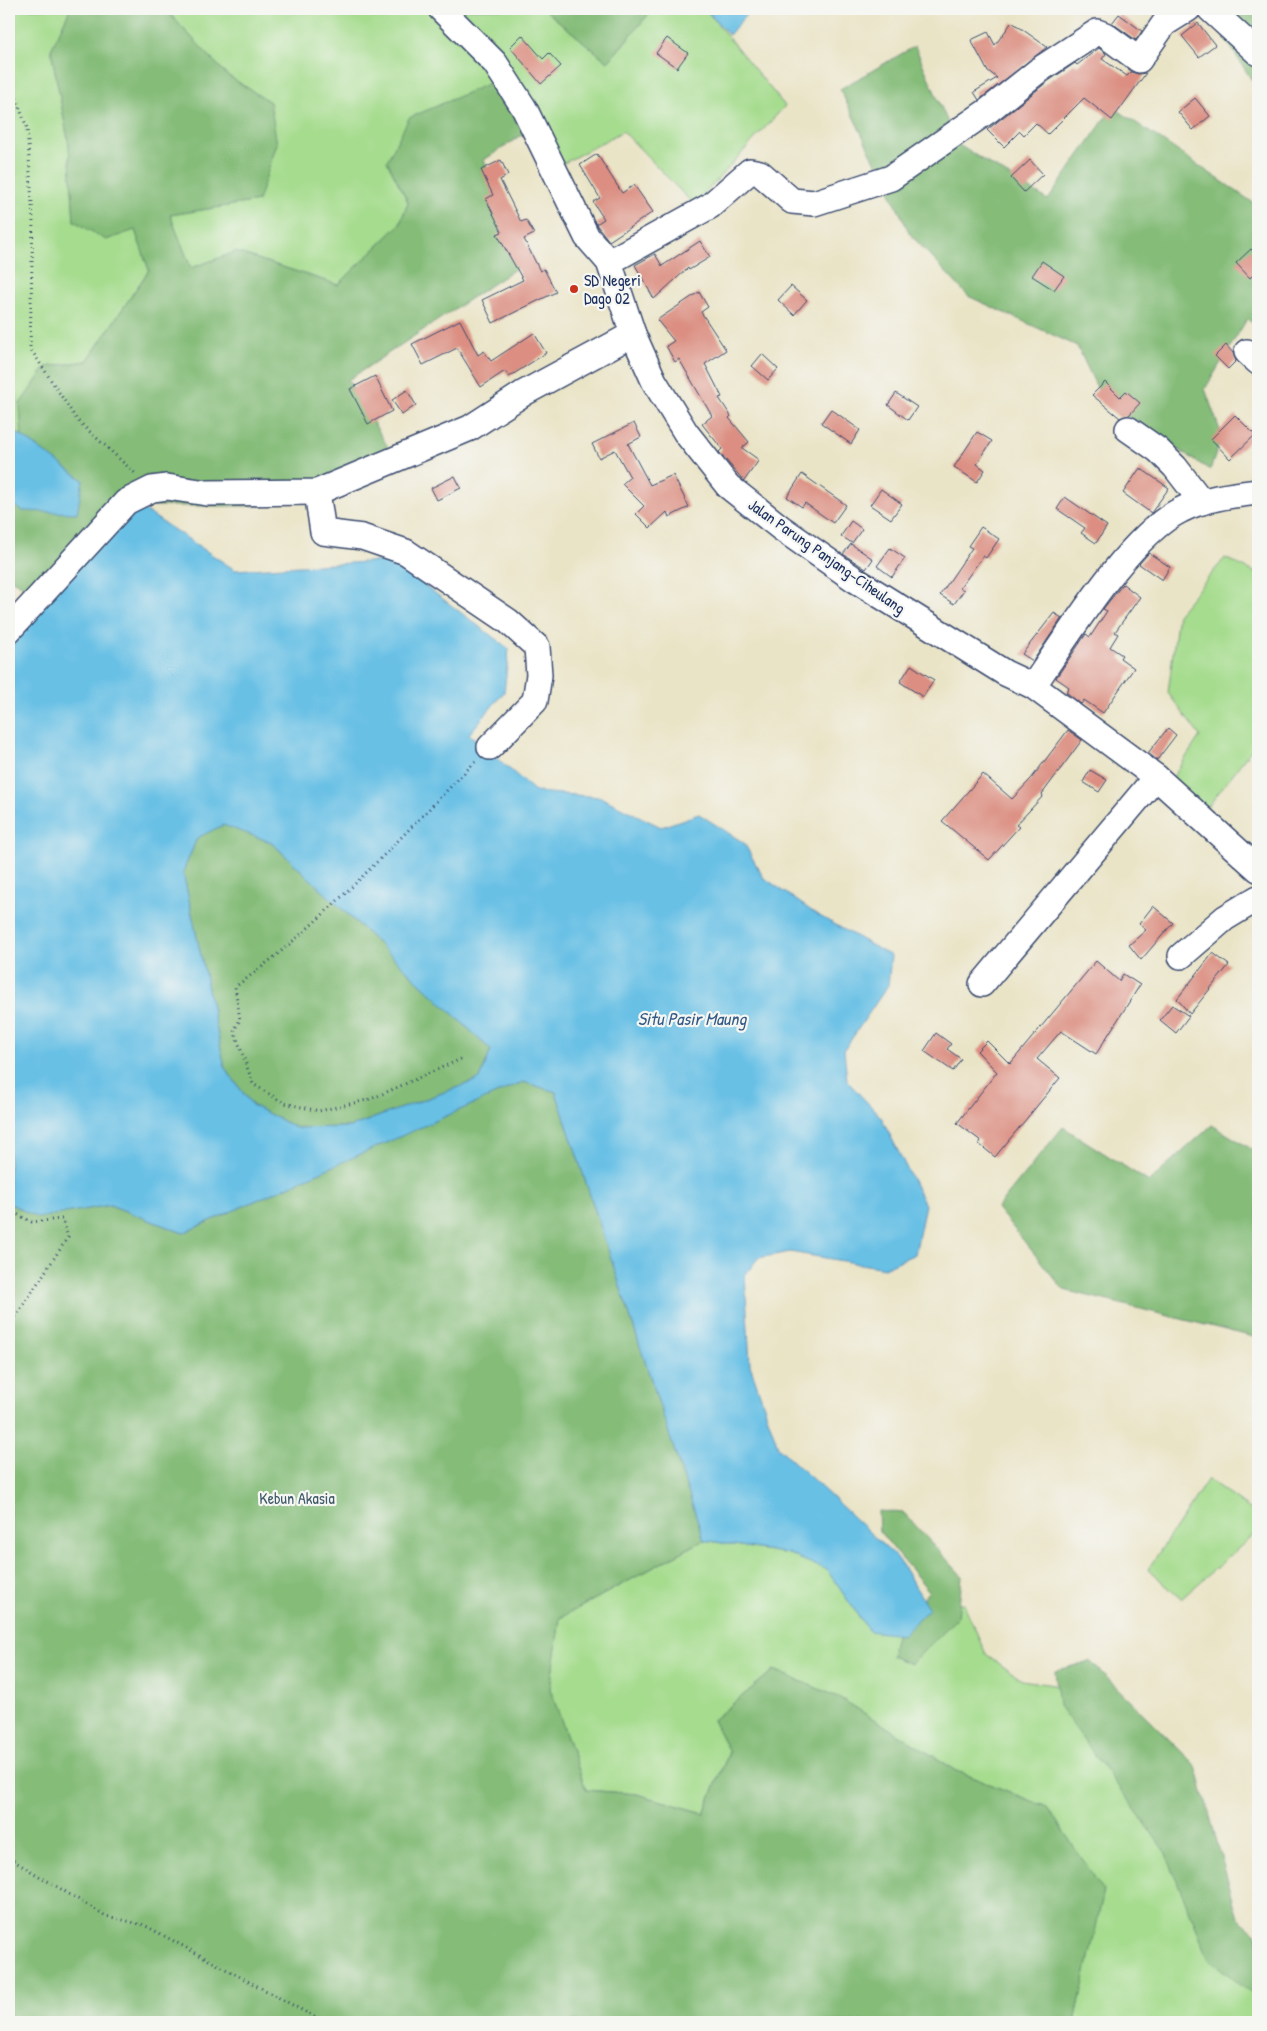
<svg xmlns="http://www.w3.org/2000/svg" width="1267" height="2031" viewBox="0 0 1267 2031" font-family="'Patrick Hand',sans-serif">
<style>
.green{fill:#a5dc8d;stroke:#608676}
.forest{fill:#84bc78;stroke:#50766b}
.water{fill:#68c0e5;stroke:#4278a2;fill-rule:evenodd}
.building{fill:#db8e81}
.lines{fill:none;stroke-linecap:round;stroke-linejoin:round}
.minor-casing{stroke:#3a4a6e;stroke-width:28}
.path{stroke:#3a4a6e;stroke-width:3;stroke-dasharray:1 4;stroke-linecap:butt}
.minor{stroke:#fff;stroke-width:25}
.poi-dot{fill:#c8321e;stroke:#f6f6f2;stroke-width:2}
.labels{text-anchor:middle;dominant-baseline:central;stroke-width:4.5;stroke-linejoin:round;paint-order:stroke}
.poi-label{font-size:16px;fill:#1b2f5e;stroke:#f6f6f2;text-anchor:start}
.street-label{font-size:16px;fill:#1b2f5e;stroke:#f6f6f2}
.park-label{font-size:16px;fill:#3e5a6a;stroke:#f6f6f2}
.water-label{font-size:18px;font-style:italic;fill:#325a86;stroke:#f6f6f2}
</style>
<rect width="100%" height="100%" fill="#f6f6f2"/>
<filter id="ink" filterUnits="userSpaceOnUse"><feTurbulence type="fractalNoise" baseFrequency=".02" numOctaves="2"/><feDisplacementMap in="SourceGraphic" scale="10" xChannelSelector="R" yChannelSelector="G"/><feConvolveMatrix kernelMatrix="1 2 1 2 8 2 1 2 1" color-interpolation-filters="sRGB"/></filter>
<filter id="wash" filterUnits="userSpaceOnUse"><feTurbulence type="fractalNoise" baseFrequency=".0096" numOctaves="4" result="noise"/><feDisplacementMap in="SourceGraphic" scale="20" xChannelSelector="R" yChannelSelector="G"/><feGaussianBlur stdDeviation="1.12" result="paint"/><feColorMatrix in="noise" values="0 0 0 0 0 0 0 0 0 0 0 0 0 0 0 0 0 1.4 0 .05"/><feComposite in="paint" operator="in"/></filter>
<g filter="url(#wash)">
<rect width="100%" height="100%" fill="#eae4c7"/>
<g class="green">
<path d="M9,9h61l-19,41 18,95 5,75 61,10 14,40 -62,91 -41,6 -26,37 2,34 -13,-11z"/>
<path d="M165,9h379l64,53 45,-53h52l80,97 -91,99 -71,-74 -68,37 -55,-89 -113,82 21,41 -8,22 -62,61 -102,-33 -45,16 -21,-53 88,-14 12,-99 -43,-27z"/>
<path d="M1225,558l33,16v167l-62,81 -33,-30 37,-56 -32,-43 10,-80z"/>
<path d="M1208,1479l50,36v16l-77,68 -33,-30z"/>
<path d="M704,1540l85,14 38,16 42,61 60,-22 35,-5 22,50 36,26 37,6 199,299v37h-183l28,-131 -56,-84 -90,-36 -117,-73 -66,-28 -61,50 16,32 -25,61 -67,-19 -51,-4 -36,-101 10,-71z"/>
</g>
<g class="forest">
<path d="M70,9h95l62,66 43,27 7,42 -19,57 -88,14 21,53 45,-16 102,33 62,-61 8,-22 -21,-41 22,-43 90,-39 32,50 -47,31 37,105 -173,115 50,84 -29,16 -108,26h-123l-92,93 -37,-21v-75l15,8 59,-31 -61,-42 -2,-34 26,-37 41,-6 62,-91 -14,-40 -29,10 -32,-19 -5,-76 -18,-95z"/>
<path d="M544,9h109l-45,53z"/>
<path d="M1218,9h40v81l-38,-60z"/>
<path d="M915,46l42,98 91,56 65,-93 145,99v121l-11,-8 -42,70 17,47 -12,34 -106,-68 -27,-56 -109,-50 -58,-62 -70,-145z"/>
<path d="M223,824l48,18 220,208 -11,29 -130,48 -54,1 -44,-23 -27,-37 -42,-196 14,-35z"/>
<path d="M524,1081l32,11 148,448 -144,78 -10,71 36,101 51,4 67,19 25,-61 -16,-32 61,-50 66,28 117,73 90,36 57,84 -29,131h-1066v-819l29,14 72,-12 73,28z"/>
<path d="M1212,1125l46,28v185l-194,-48 -67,-82 66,-81 86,55z"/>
<path d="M878,1511l26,2 58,63 -4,41 -47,47 -20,-8 7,-29 31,-36 -50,-60z"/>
<path d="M1090,1661l106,105 42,152 20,17v64l-49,-40 -45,-110 -105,-143 -4,-35z"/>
</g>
<g class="water">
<path d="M705,9h46l-22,26z"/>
<path d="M9,427l74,53 -6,33 -54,-2 -14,-8z"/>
<path d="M138,506l97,64 148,-9 32,17 94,71 -5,43 -35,42 67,58 64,5 61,30 38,-13 45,29 19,34 53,37 75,42 -3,29 -44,65 3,31 34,36 44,88 -10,49 -31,14 -94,-16 -32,6 -13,17 5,90 28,82 121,113 30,49 -27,26 -33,-4 -42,-61 -38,-16 -85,-14 -148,-448 -33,-10 -340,151 -73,-28 -72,13 -29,-15v-563zM223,825l48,17 220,208 -11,29 -130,48 -54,1 -44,-23 -27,-37 -42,-196 14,-34z"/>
</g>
<g id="blocks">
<g class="building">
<path d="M1119,14l23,17 -6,9 -24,-17z"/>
<path d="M1012,22l35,25 -68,53 -5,-8 23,-14 -10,-8 -16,-30 17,-8 7,13z"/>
<path d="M1198,23l17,22 -16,12 -17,-21z"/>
<path d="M522,35l21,24 6,-6 12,13 -20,18 -31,-37z"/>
<path d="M667,38l21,15 -11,15 -21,-15z"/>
<path d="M1099,48l7,6 -4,5 25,17 4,-4 7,2 8,-1 -34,47 -28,-22 -36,36 -12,-11 -12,12 -4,-4 -16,16 -17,-17 60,-48 28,-19 2,2z"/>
<path d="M1195,98l15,18 -17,14 -15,-18z"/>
<path d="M597,154l25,39 12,-8 19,27 -44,29 -13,-17 8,-5 -11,-17 7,-4 -20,-33z"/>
<path d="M501,160l7,15 -8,5 21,42 5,-2 8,14 -10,5 16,32 4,-2 12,23 -63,31 -11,-23 41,-20 -26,-46 5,-2 -16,-33 7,-4 -12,-25z"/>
<path d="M1030,160l13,14 -19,18 -13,-14z"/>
<path d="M700,241l10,16 -21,13 -1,-2 -34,31 -19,-34 20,-11 7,12z"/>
<path d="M1251,249l7,7v14l-8,8 -14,-15z"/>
<path d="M1042,261l22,15 -10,14 -22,-14z"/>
<path d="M791,286l16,14 -13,15 -16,-15z"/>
<path d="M699,292l9,15 -7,5 25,38 -21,14 17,33 -3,1 12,18 -2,2 20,24 -7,6 17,12 -15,21 -25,-29 3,-3 -20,-25 10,-8 -33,-57 -4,3 -9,-16 8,-5 -17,-21z"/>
<path d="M460,320l18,35 6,-4 7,10 43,-28 12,20 -37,24 -4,-6 -24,16 -24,-39 -34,17 -11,-21z"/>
<path d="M1226,345l7,8 3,8 -8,8 -13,-13z"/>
<path d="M762,354l16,15 -10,11 -16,-14z"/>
<path d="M375,376l17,35 -24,13 -18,-35z"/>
<path d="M1105,382l15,15 6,-6 14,12 -11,12 -9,3 -28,-23z"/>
<path d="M407,390l9,15 -14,10 -10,-15z"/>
<path d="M896,393l21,14 -9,13 -20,-15z"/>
<path d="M831,409l29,21 -9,14 -30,-21z"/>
<path d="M1235,415l20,20 -25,24 -19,-20z"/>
<path d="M634,423l7,14 -13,7 22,41 23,-10 16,32 -20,10 -2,-5 -17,16 -14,-14 8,-8 -22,-22 8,-7 -15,-27 -16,8 -7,-14z"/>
<path d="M977,432l15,9 -15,23 8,6 -8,12 -23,-15z"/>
<path d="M1140,468l29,20 -18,25 -28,-20z"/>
<path d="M802,474l44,31 -13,18 -28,-20 -3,4 -15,-10z"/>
<path d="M455,476l6,12 -24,12 -6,-12z"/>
<path d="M881,489l21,15 -11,15 -21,-14z"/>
<path d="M1065,497l42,29 -11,17 -15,-10 4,-5 -28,-19z"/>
<path d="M851,521l11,8 -10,14 -11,-7z"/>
<path d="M981,527l18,12 -13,19 -3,-2 -23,32 4,2 -10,14 -14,-9 32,-47 -4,-2z"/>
<path d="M851,544l22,15 -7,10 -23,-15z"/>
<path d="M890,548l15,10 -13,19 -15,-11z"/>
<path d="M1149,553l21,14 -8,13 -23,-16z"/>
<path d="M1123,584l17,13 -25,35 3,2 -8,13 12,8 -2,3 14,10 -31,45 -19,-13 -3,4 -15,-12 3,-5 -13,-9 30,-44 4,3 17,-26 -4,-2z"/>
<path d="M1054,613l8,5 -29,43 -11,-7z"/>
<path d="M911,665l23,15 -11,17 -23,-15z"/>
<path d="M1168,728l8,7 -19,25 -9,-7z"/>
<path d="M1068,730l14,10 -40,54 1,2 -27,29 3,2 -30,33 -47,-39 41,-47 29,25 19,-20z"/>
<path d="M1090,770l17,10 -8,12 -16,-10z"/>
<path d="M1153,906l20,17 -32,37 -12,-15 17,-15 -7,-6z"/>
<path d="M1213,953l16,12 -39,49 -13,-15z"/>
<path d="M1096,961l23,20 4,-7 17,11 -44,69 -35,-23 -24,28 23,19 -65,79 -16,-13 2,-3 -24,-18 40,-51 -20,-21 10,-10 23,23z"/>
<path d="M1172,1005l17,11 -13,17 -16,-13z"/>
<path d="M936,1033l15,11 -4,5 14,10 -8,12 -29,-20z"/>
</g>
</g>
</g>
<g filter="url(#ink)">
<use href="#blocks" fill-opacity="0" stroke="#3a4a6e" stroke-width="1"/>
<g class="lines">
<defs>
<g id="minor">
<path d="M441,9l54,54 29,45 63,129 22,25 24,72 21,47 32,52 42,53 53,42 73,51 151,94 28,13 123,91 102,92"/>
<path d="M1210,9l48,44"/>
<path d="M609,262l101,-56 40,-35 10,2 32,28 22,2 77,-25 98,-68 50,-40 58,-38 8,3 34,25 25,-36 24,-15"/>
<path d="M1247,352l11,10"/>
<path d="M1128,429l30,21 17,17 27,35"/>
<path d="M317,492l6,40 39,5 44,15 102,69 29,26 2,28 -4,26 -45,46"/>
<path d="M9,630l117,-128 26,-13 15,-2 40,6 110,-1 153,-64 54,-35 109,-59"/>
<path d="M1033,686c35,-50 95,-150 148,-176 23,-12 52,-15 77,-18"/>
<path d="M1181,956l44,-38 33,-20"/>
<path d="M982,984l174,-207"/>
</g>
</defs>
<use href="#minor" class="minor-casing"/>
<g class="path">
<path d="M9,86l3,1 15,41 6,91 -3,129 47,72 60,55"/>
<path d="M461,1059l-90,40 -52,12 -35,-8 -31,-19 -19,-54 6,-10 -5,-33c90,-65 164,-149 242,-227"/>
<path d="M9,1210l23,12 30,-3 6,18 -59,90"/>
<path d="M9,1858l97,58 38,9 180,97"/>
</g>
<use href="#minor" class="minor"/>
</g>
</g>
<circle class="poi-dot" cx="574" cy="289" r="5"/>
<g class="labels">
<g class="poi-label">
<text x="584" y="280">SD Negeri<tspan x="584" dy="18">Dago 02</tspan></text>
</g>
<g class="street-label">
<text transform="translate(827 556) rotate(35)">Jalan Parung Panjang–Ciheulang</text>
</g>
<g class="park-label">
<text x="297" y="1498">Kebun Akasia</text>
</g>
<g class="water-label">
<text x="692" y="1018">Situ Pasir Maung</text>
</g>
</g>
<rect width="1267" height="2031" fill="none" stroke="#f6f6f2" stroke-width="30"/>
</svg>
